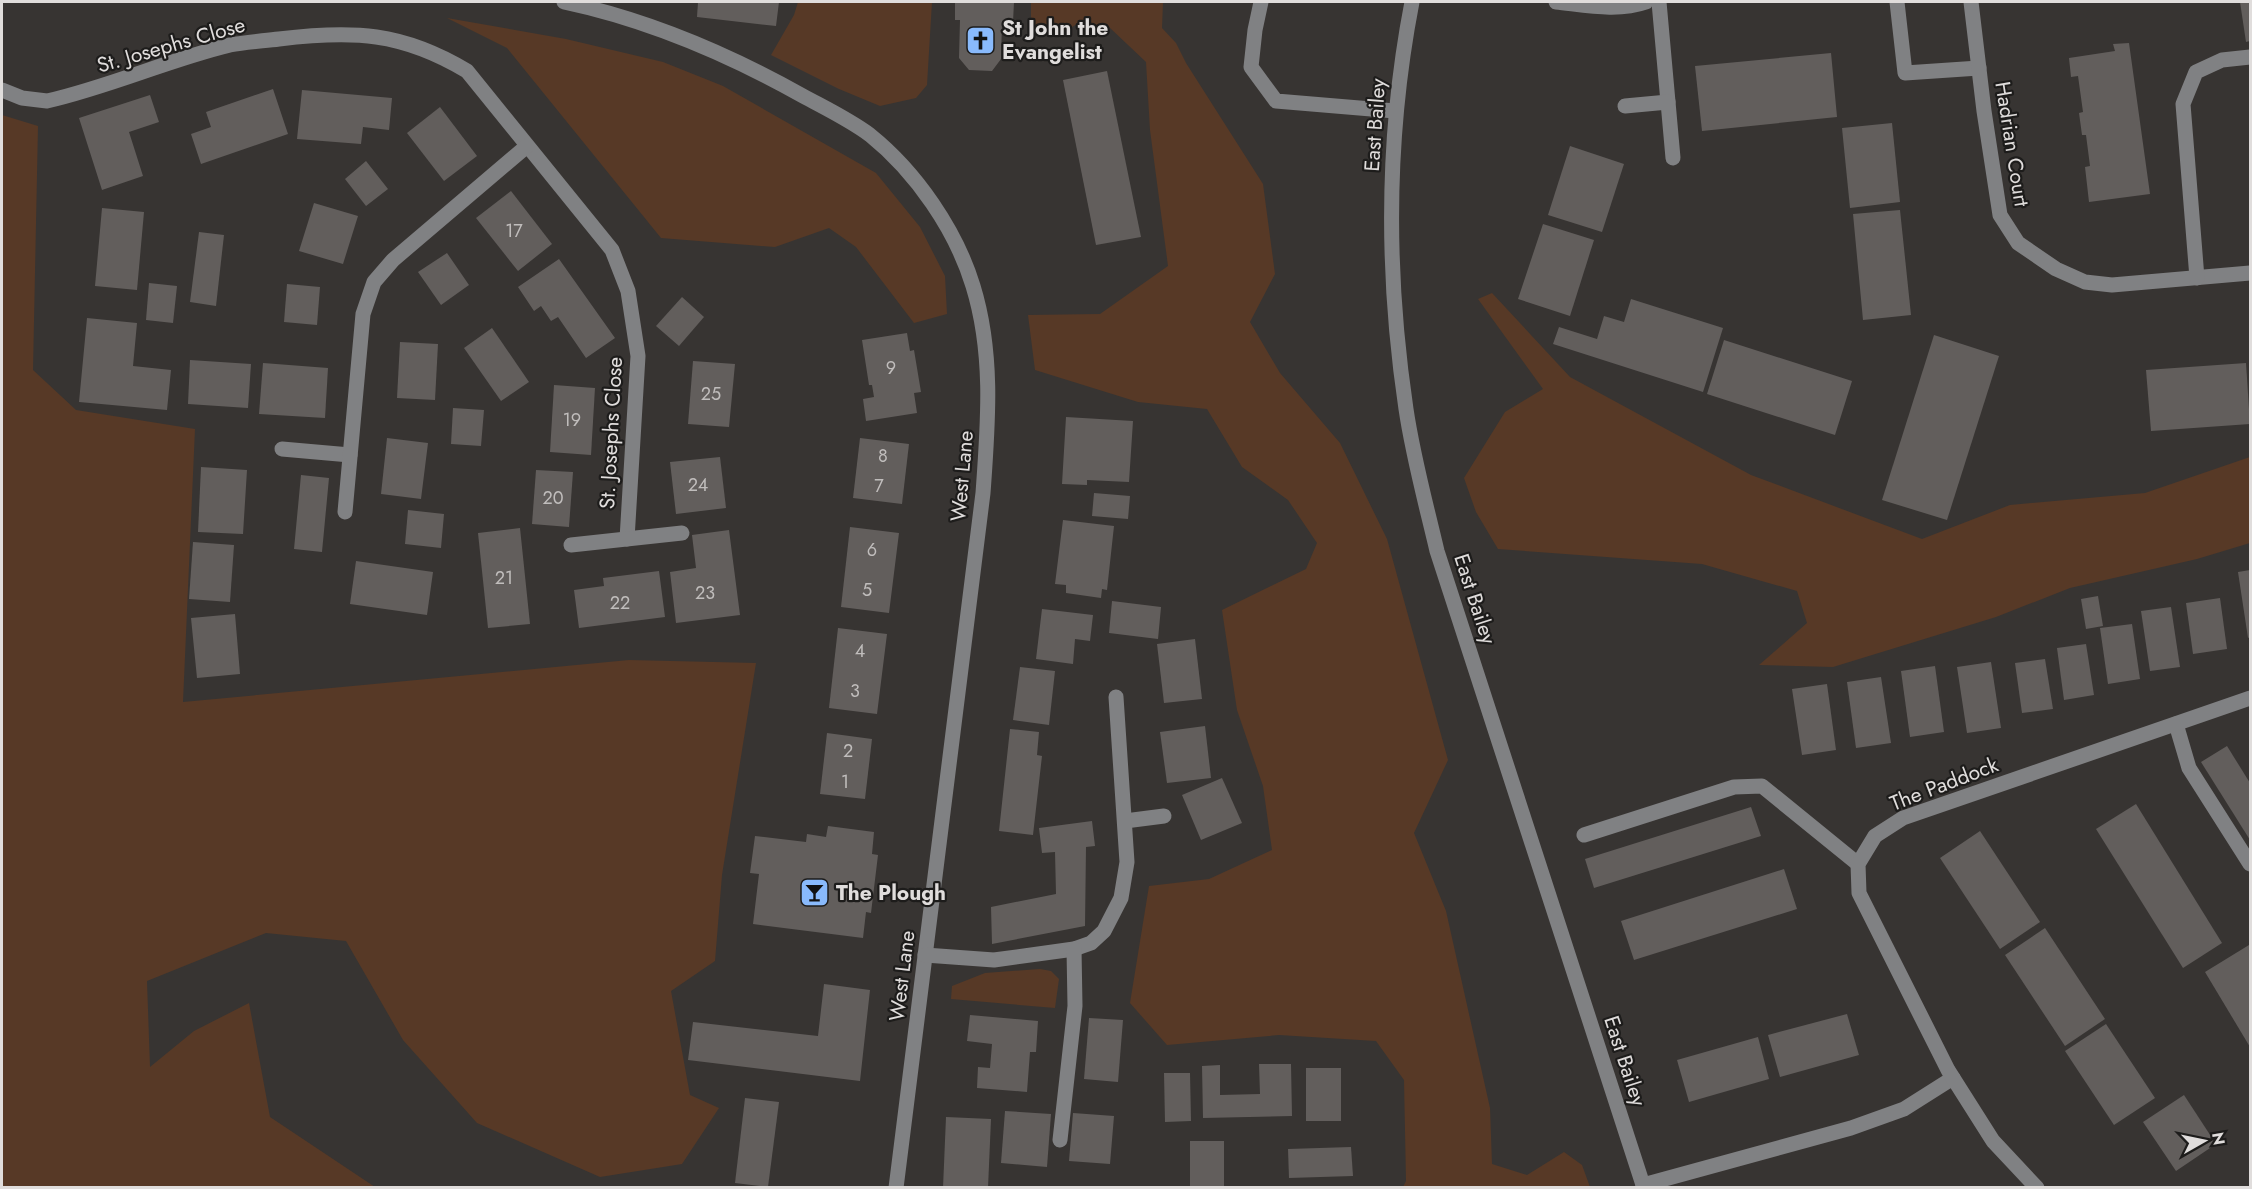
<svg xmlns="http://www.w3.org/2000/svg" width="2252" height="1189" viewBox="0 0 2252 1189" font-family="Jost,sans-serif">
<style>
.green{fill:#573926}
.building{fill:#625e5c}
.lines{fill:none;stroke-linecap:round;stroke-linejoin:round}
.minor{stroke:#808183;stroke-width:15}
.labels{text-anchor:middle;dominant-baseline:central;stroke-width:4.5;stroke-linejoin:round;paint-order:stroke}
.number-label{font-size:18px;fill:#c0bdbc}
.poi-label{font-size:21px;font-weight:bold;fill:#e0dddc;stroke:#1d1c1b;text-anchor:start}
.street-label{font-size:21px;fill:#e0dddc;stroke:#1d1c1b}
</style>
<rect width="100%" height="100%" fill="#373432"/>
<g class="green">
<path d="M798,2h134l-5,83 -11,13 -36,8 -41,-17 -68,-34 23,-40z"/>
<path d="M1031,2h132l-1,26 14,15 10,20 77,121 12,90 -25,48 30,51 60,70 47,96 61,221 -34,73 32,78 44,197 2,56 35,11 37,-23 18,13 8,22h-187l3,-6 -2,-101 -28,-39 -97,-6 -112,10 -37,-42 19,-117 60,-7 63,-29 -9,-64 -26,-76 -15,-100 84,-41 11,-26 -29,-43 -46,-33 -35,-58 -69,-7 -103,-32 -7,-55 72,-1 68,-48 -18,-136 -4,-68 -37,-35 -29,-5 -19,12 -22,-2 -8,-15z"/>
<path d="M447,18l119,21 97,23 60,24 153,87 44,54 25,49 2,38 -33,9 -58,-76 -27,-19 -54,19 -114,-9 -154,-190z"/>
<path d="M2,115l36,11 -5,244 43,40 119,19 -12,273 446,-42 127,3 -34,212 -7,86 -44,30 19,104 29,13 -37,56 -82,13 -123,-54 -74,-83 -57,-99 -80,-8 -119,48 3,86 44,-36 55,-28 21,114 105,70h-373z"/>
<path d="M1492,293l78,84 181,98 171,64 88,-34 135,-12 105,-36v86l-53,16 -127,29 -74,29 -163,50 -74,-2 48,-42 -10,-32 -95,-27 -204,-15 -22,-37 -12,-34 41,-66 38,-23 -65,-90z"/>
<path d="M1040,969l11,2 8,8 -4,29 -104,-9 1,-13 33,-13z"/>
</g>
<g class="building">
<path d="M698,2h81l-3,24 -79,-9z"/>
<path d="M955,2h59l-1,20 -11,-1 -1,38 -9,12 -23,-1 -10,-12 1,-38h-5z"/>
<path d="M2240,2h10v39l-4,1z"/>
<path d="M2129,43l21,151 -61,8 -4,-35 5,-1 -4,-31h-4l-3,-22 4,-1 -5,-36 -7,1 -2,-19 46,-7 -2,-7z"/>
<path d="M1831,53l6,64 -135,14 -7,-65z"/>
<path d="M1107,71l34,166 -45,8 -33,-165z"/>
<path d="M273,89l15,45 -87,30 -10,-30 20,-7 -5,-15z"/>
<path d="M302,90l90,8 -3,32 -26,-3 -2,17 -64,-5z"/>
<path d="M150,95l9,27 -30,10 14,44 -41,14 -23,-72z"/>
<path d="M440,107l37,49 -33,25 -37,-48z"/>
<path d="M1892,123l8,79 -50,6 -8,-80z"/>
<path d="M1570,146l54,18 -22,68 -54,-17z"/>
<path d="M366,161l22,28 -22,17 -21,-27z"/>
<path d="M511,191l41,53 -34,27 -42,-53z"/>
<path d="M314,203l44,13 -15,48 -44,-13z"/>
<path d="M102,208l42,4 -7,78 -42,-4z"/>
<path d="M1900,210l11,105 -48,5 -10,-106z"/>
<path d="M1543,224l51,16 -24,76 -52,-17z"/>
<path d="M199,232l25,3 -8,71 -26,-4z"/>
<path d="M447,253l22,32 -28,20 -23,-33z"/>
<path d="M559,259l56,79 -29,20 -28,-41 -7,4 -10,-15 -7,5 -16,-24z"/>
<path d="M149,283l28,3 -4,37 -27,-3z"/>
<path d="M287,284l33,3 -3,38 -33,-3z"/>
<path d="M682,297l22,20 -25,29 -23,-20z"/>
<path d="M1631,299l92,29 -20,64 -150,-48 6,-17 38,12 7,-23 20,6z"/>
<path d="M87,318l50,5 -4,43 38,4 -4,40 -88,-8z"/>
<path d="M492,328l37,54 -28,19 -37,-53z"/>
<path d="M907,333l3,18 4,-1 7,42 -7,1 3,20 -51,8 -3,-22 11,-2 -2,-12h-3l-7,-45z"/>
<path d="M1934,335l65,21 -52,164 -65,-20z"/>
<path d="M1724,340l128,41 -17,54 -128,-41z"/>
<path d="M400,342l38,2 -3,56 -38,-2z"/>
<path d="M190,360l61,4 -3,44 -60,-4z"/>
<path d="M693,361l42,3 -6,63 -41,-3z"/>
<path d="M263,363l65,5 -3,50 -66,-4z"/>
<path d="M2246,363l4,61 -99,7 -5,-61z"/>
<path d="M554,385l41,3 -4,67 -41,-3z"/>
<path d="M453,408l31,2 -3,36 -30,-2z"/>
<path d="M1066,417l67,4 -4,61 -42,-2v5l-25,-1z"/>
<path d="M387,438l41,5 -7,56 -40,-5z"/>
<path d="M860,438l49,6 -7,60 -49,-6z"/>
<path d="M720,457l6,51 -50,6 -6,-52z"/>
<path d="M201,467l46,3 -4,64 -45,-2z"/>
<path d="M536,470l37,2 -4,55 -37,-3z"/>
<path d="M301,475l28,3 -7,74 -28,-3z"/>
<path d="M1094,493l36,3 -2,23 -36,-3z"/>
<path d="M408,510l36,4 -3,34 -36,-4z"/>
<path d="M1063,520l51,6 -7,64 -5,-1 -1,9 -35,-5v-8l-11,-1z"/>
<path d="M850,527l49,6 -10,80 -48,-6z"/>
<path d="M520,528l10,96 -42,4 -10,-95z"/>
<path d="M729,530l11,85 -64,8 -6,-51 26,-4 -4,-33z"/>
<path d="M193,542l41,3 -4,57 -41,-3z"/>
<path d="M356,561l77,11 -6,43 -77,-11z"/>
<path d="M2250,570v67l-2,1 -10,-66z"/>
<path d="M659,571l6,46 -86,11 -5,-38 30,-4 -1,-8z"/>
<path d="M2098,596l5,30 -17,3 -5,-30z"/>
<path d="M2220,598l7,51 -34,5 -7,-51z"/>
<path d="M1112,601l49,6 -3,32 -49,-6z"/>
<path d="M2171,607l9,60 -30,4 -9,-60z"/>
<path d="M1042,609l51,6 -3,26 -15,-2 -2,25 -37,-5z"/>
<path d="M235,614l5,60 -43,4 -6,-60z"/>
<path d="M2132,624l8,55 -32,5 -8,-56z"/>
<path d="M838,628l49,6 -10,80 -48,-6z"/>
<path d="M1195,639l7,60 -38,4 -7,-59z"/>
<path d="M2086,644l8,51 -30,5 -7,-52z"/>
<path d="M2045,659l8,50 -31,4 -7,-50z"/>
<path d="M1991,662l10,66 -34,5 -10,-66z"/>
<path d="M1935,666l9,66 -34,5 -9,-66z"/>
<path d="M1020,667l35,4 -6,54 -36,-5z"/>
<path d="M1881,677l10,66 -35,5 -9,-66z"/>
<path d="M1827,684l9,66 -34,5 -10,-66z"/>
<path d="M1205,726l6,52 -44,5 -7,-51z"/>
<path d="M1010,729l29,3 -2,23 5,1 -9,79 -34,-4z"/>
<path d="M827,733l45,6 -7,60 -45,-5z"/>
<path d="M2227,746l23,37v57l-49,-78z"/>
<path d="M1222,778l20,45 -41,17 -19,-45z"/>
<path d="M2136,804l86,139 -39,25 -87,-139z"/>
<path d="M1751,807l10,29 -167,52 -9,-29z"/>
<path d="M1092,821l3,25 -9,1 -1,79 -93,18 -1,-37 65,-13 -1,-42 -13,1 -3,-25z"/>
<path d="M828,826l46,6 -2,22 6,1 -7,58 -5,-1 -3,26 -110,-14 6,-50 -9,-1 5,-37 51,6 1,-8 19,3z"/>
<path d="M1980,831l60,91 -40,27 -60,-91z"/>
<path d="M1784,869l13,40 -163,51 -13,-39z"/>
<path d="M2045,928l60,91 -40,27 -60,-91z"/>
<path d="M2249,945l1,3v99l-45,-75z"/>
<path d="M824,984l46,6 -10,91 -172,-21 5,-38 125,14z"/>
<path d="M1847,1014l12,41 -79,22 -12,-42z"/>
<path d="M970,1015l68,6 -2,31h-6l-3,40 -50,-4 1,-21 12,1 2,-24 -25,-3z"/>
<path d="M1089,1018l34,2 -5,62 -34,-3z"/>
<path d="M2106,1024l49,74 -41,27 -49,-74z"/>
<path d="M1758,1037l11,42 -80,23 -12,-42z"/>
<path d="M1259,1064h32l1,52 -89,2 -1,-52 18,-1v30l40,-1z"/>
<rect x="1306" y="1068" width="35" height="53"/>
<path d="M1164,1073h26l1,48 -26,1z"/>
<path d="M2184,1095l32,49 -40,27 -33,-49z"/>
<path d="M745,1098l34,4 -11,85 -33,-4z"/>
<path d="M1005,1111l46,3 -4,53 -46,-4z"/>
<path d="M1073,1113l41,3 -4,48 -41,-3z"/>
<path d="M946,1117l45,2 -3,69h-45z"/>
<rect x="1190" y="1141" width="34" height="47"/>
<path d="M1351,1147l2,29 -64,2 -1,-29z"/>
</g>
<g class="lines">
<g class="minor">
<path d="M564,2c85,18 164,52 239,94 22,12 47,24 67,39 46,37 86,95 103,151 21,68 15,138 10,207l-87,695"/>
<path d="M1261,2l-6,28 -4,37 25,34 119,10"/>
<path d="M1412,2c-26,134 -26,272 -6,407 7,48 20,95 31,142l207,637"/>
<path d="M1556,2c29,3 62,10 90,0"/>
<path d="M1659,2l9,100"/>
<path d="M1897,2l8,71 74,-5"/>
<path d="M1971,2l13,109 16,104 18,28 38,26 29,13 27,3 138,-12"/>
<path d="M2,90l20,8 25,3c62,-14 121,-41 183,-56 16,-3 33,-4 49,-6 74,-9 123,-7 188,32l145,179 16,41 10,65 -11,183"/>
<path d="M1625,106l43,-4 5,56"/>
<path d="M2197,278l-14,-174 13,-32 26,-12 28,-3"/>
<path d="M282,449l68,6"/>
<path d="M345,512l18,-198 11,-32 19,-22 134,-114"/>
<path d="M571,545l111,-12"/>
<path d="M2176,724l13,44 61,96"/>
<path d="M1125,821l39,-5"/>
<path d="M1584,835l150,-48 28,-1 96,78"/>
<path d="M925,955l69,5 80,-11 17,-6 13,-12 17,-33 6,-36 -11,-165"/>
<path d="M1060,1140l15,-134 -1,-57"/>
<path d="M1643,1185l208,-57 53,-19 49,-31"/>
<path d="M2037,1188l-44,-47 -45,-71 -89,-177 -1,-29 17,-28 28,-18 347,-120"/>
</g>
</g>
<defs>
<symbol id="church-square" viewBox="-11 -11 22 22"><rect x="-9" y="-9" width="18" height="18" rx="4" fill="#89bafc" stroke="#1d1c1b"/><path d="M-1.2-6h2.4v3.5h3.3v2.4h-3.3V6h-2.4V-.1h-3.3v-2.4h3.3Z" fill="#111"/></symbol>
<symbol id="bar-square" viewBox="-11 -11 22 22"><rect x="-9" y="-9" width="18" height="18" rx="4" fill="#89bafc" stroke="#1d1c1b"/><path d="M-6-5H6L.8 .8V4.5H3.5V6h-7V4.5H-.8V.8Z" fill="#111"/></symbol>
</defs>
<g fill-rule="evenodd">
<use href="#church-square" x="964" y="24" width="33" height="33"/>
<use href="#bar-square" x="798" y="876" width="33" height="33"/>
</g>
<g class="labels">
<g class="number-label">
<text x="514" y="231">17</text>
<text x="891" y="368">9</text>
<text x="711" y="394">25</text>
<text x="572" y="420">19</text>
<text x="883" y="456">8</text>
<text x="698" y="485">24</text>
<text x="879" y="486">7</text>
<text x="553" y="498">20</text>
<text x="872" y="550">6</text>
<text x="504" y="578">21</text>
<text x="867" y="590">5</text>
<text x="705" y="593">23</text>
<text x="620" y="603">22</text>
<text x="860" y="651">4</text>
<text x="855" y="691">3</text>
<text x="848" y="751">2</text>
<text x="845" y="782">1</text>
</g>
<g class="poi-label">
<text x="1002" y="28">St John the<tspan x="1002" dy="24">Evangelist</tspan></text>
<text x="836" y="893">The Plough</text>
</g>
<g class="street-label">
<text transform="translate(171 45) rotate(-16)">St. Josephs Close</text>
<text transform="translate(1375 125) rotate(-86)">East Bailey</text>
<text transform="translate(2012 144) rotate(81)">Hadrian Court</text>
<text transform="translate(611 433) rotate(-87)">St. Josephs Close</text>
<text transform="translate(962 476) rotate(-85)">West Lane</text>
<text transform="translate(1475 599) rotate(72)">East Bailey</text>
<text transform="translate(1944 784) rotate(-21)">The Paddock</text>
<text transform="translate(902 976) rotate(-83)">West Lane</text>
<text transform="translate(1625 1061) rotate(72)">East Bailey</text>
</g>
</g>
<rect width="2252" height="1189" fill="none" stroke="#e0dddc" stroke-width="6"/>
<g transform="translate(2204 1141) rotate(81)" stroke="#1d1c1b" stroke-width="4.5" paint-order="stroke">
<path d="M0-4.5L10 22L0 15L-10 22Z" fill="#e0dddc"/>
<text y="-9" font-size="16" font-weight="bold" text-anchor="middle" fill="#e0dddc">N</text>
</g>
</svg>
